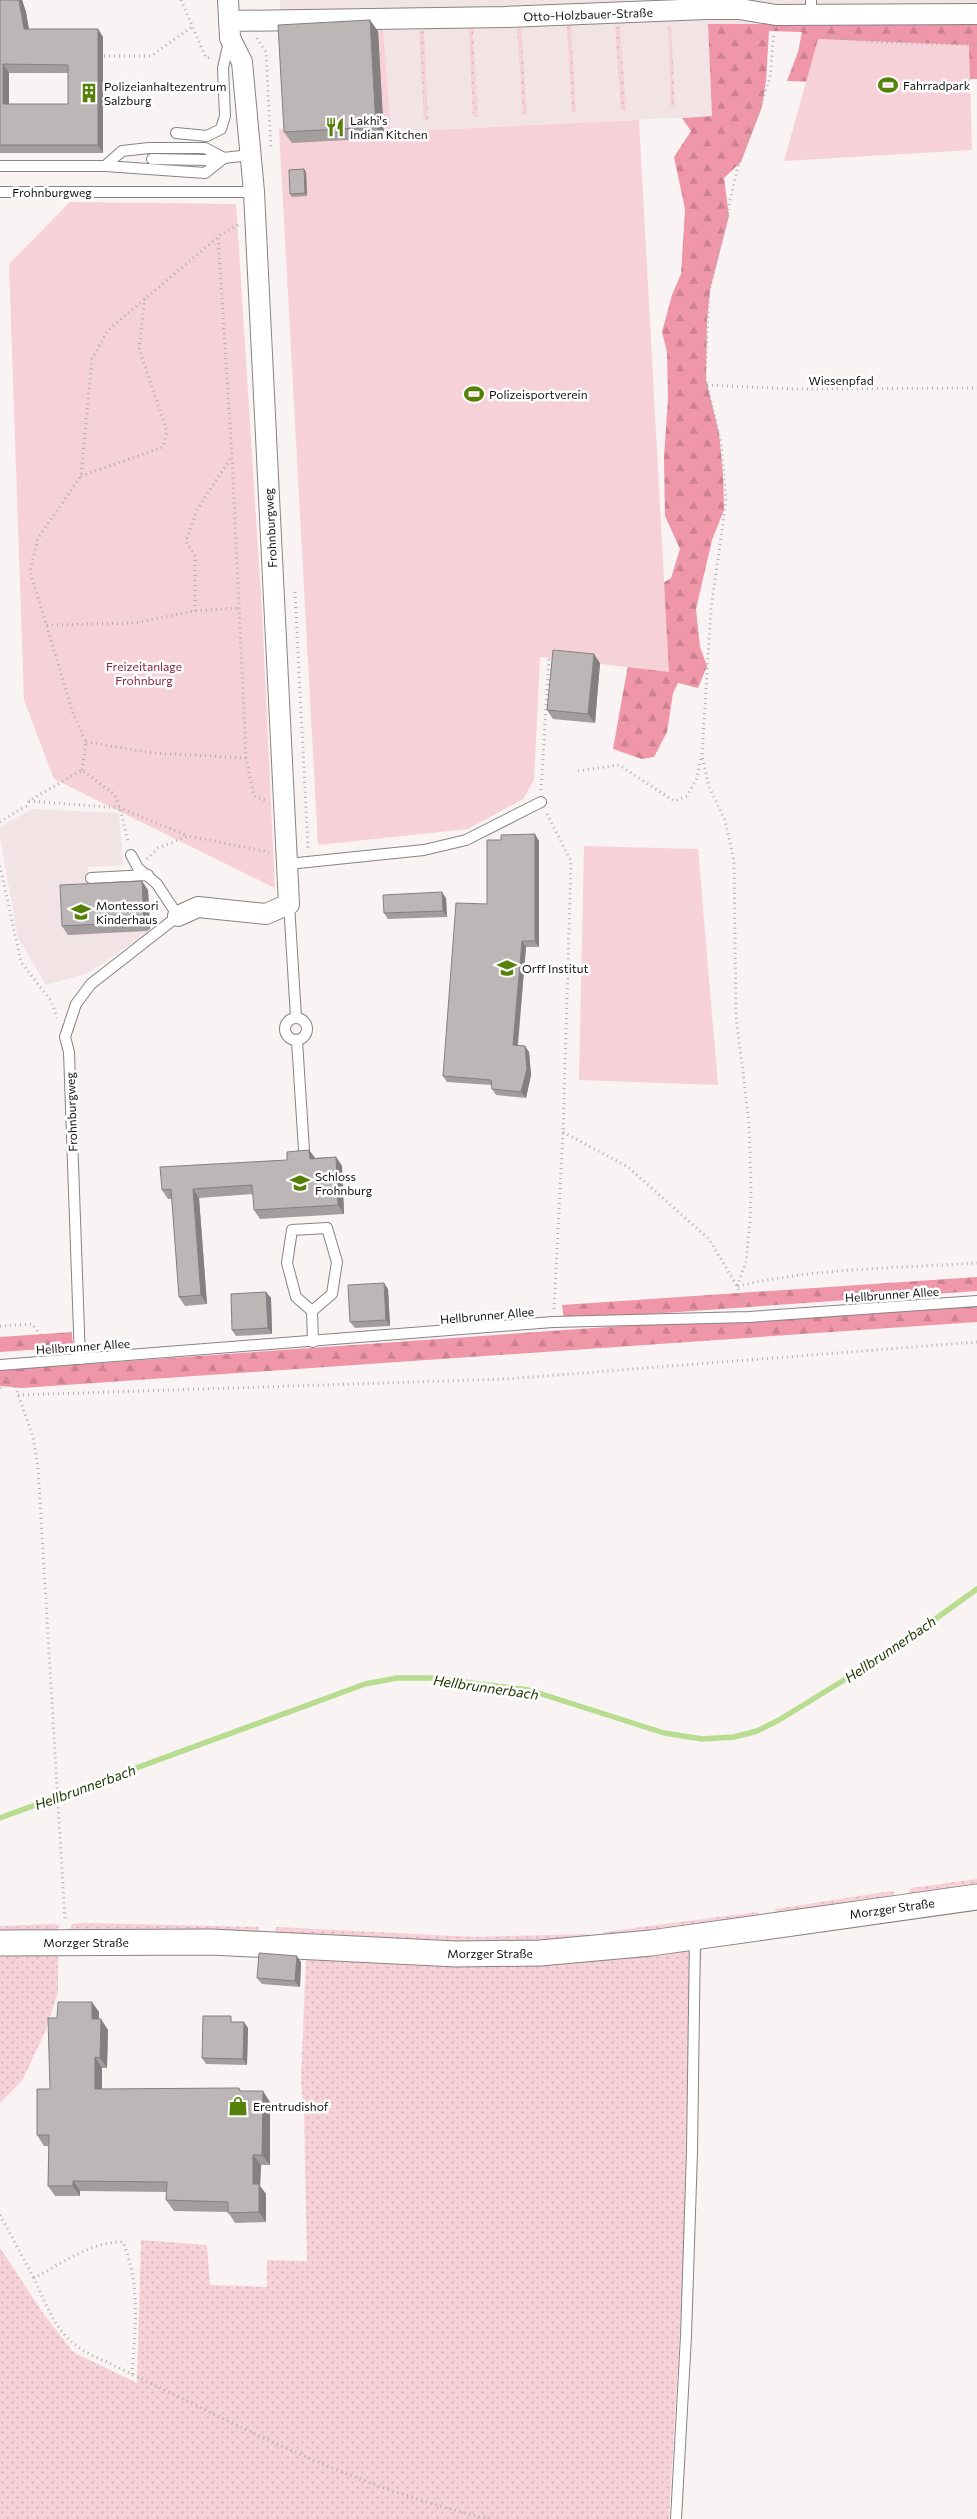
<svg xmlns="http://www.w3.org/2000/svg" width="977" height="2519" viewBox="0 0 977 2519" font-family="Commissioner,sans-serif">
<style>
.built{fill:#f2e3e5}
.grass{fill:url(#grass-dots)}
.forest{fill:url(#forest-firs)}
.park{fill:#f6d1d7}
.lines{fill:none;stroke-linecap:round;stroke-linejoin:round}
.stream{stroke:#b8dd90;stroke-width:5.5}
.service-casing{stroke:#898283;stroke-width:12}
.minor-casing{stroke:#898283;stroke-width:22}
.tertiary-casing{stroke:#898283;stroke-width:27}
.path{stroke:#b2adae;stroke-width:3;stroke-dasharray:1 4;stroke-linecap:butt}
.service{stroke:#fff;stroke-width:10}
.minor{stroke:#fff;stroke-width:20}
.tertiary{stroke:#fff;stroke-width:25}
.wall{fill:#a39d9d;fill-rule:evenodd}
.shaded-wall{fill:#847f80}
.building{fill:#bdb6b7;stroke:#847f80;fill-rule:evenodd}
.labels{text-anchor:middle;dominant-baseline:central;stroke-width:5;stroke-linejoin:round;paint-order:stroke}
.street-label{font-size:12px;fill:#131111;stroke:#fff}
.poi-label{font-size:12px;fill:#131111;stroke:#fff;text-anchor:start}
.park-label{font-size:12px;fill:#872040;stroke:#fff}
.water-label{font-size:14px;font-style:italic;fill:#203500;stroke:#fff}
</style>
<defs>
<pattern id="grass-dots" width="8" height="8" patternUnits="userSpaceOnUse" patternTransform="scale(1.25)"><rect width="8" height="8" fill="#f6d1d7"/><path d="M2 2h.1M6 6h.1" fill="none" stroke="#d2b2b8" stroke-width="1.8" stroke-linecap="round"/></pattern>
<pattern id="forest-firs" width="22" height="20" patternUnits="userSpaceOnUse" patternTransform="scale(1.25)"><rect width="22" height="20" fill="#ef96a8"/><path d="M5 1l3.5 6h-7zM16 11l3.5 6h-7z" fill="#cc8090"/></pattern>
</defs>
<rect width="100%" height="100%" fill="#faf3f4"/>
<g class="built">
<path d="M279,0h698v24h-269l4,92 -321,16 -8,-103 -5,2 -91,6z"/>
<path d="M32,809l87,4 4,52 -35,2 1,26 59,-3 2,41 -62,42 -42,12 -28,-47 -18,-100v-11z"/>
</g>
<g class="grass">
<path d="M567,25h4l5,87h-4z"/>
<path d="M620,26l6,84h-5l-6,-83z"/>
<path d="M668,26h3l4,81h-4z"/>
<path d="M521,27l6,87 -4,1 -6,-87z"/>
<path d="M469,29h4l5,88h-5z"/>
<path d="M419,30h5l4,90h-4z"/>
<path d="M977,1879v8l-66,9 -3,-2 3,-6z"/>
<path d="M891,1891l3,1 -1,7 -118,15 1,-5z"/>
<path d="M757,1912l4,3 -156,23 -3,-3 2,-3z"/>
<path d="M85,1923l173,4 3,5 -188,-1 -3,-3 2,-4z"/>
<path d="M54,1924l6,1 -5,7 -55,2v-8z"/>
<path d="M277,1927l197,10 114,-3 1,4 -95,6 -218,-10 -1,-4z"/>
<path d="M702,1947l-33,572h-669v-271l43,65 30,39 64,31 4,-143 66,5 3,40 57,2v-27l40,1 -3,-149 -3,-32 5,-123z"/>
<path d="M58,1951v41l-12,38 -24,51 -22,22v-150z"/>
</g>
<g class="forest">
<path d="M708,24h269v55l-121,4 -69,-2 11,-29 4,-20 -33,-1 -3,50 -4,26 -21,55 -17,16 5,38 -19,74 -3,31 -1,59 13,53 4,42 1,35 -12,30 -16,69 4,38 7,19 -9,22 -20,-5 -5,10 -6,39 -13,25 -12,2 -29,-10 17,-95 27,-67 14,-9 9,-29 -15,-33 -1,-59 4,-58 -1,-47 -5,-20 10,-37 9,-21 4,-65 -11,-52 17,-26 -9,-13 30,-2z"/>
<path d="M977,1277v14l-413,29 -2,-15z"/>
<path d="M977,1301v21l-955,66 -22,-2v-16z"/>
<path d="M72,1332l1,15 -73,5v-15z"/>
</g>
<g class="park">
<path d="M383,28l8,104 248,-12 30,552 -129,-15 -6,123 -11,19 -55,30 -150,16 -39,-716 12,-1 -4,-91 91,-6z"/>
<path d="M818,39l151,6 3,105 -188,11z"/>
<path d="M70,202l166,2 26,407 13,277 -221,-109 -30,-79 -15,-436z"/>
<path d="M584,846l114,3 20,236 -139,-5z"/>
</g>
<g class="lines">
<path class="stream" d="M0,1818l365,-134 32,-6h34l98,12 135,43 38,6 32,-2 23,-6 22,-11 109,-67 89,-64"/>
<defs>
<g id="service">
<path d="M811,0v15"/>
<path d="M176,133l31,3 14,-7 4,-13 -2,-48 6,-27"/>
<path d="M152,159l54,1 44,-5"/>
<path d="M0,166h105l100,7 19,-15"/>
<path d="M105,166l17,-15 27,-3h56l19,10"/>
<path d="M0,192h254"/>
<path d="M288,864l136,-14 42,-10 75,-38"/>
<path d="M91,878l57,-3"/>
<path d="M289,904l7,113"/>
<circle cx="296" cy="1029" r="11"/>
<path d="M297,1041l7,109"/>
<path d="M312,1311l-16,-14 -9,-34 5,-33 35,-2 10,34 -5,32 -20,17 1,31"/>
<path d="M80,1359l-11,-307 -4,-15 11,-33 15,-20 87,-68 -21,-32 -19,-16 -7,-13"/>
<path d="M0,1365l553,-43 196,-5 228,-16"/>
<path d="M676,2519l10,-183 6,-185 3,-214"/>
</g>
<g id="minor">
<path d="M229,21l276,-4 201,-8h33l37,6 201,-1"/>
<path d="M178,916l20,-9 68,7 23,-10 -35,-712 -12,-130 -12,-24 -2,-38"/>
</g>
<path id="tertiary" d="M0,1943l211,-1 245,12 84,-1 111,-10 326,-46"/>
</defs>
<use href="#service" class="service-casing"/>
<use href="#minor" class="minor-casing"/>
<use href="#tertiary" class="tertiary-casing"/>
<g class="path">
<path d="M181,0l25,58 6,-1"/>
<path d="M822,35l52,7 103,3"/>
<path d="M257,38l9,14 5,97"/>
<path d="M104,56h47l42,-30"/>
<path d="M238,225l-20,11 14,219 14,303 8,38 12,5"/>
<path d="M707,385l85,4 185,-1"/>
<path d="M81,476l82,-29 4,-16 -28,-83 6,-51"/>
<path d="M295,592l13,256"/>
<path d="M195,611v-55l-9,-15 11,-31 35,-54"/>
<path d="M47,625l88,-2 60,-12 44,-3"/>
<path d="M86,742l67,11 93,5"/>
<path d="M82,770l4,-28 -13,-29 -43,-142 8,-33 43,-62 11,-117 16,-29 110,-93"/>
<path d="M578,771l41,-6 55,36 13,-5 10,-18 4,-20"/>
<path d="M541,790l8,-132"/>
<path d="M29,801l91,7 68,28"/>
<path d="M547,814l24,47 -8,271 -9,177"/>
<path d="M0,822l26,-16 3,-5 53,-31 32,24 6,14 8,34"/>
<path d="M147,859l11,-11 30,-12 81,16"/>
<path d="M0,866l21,96 30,39 6,17"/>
<path d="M563,1132l65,35 81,72 28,47 8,19"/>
<path d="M737,1286l9,-24 4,-41 1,-32 -2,-67 -13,-106 -2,-155 -9,-41 -16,-33 -7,-32 9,-146 15,-108 -5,-58 -16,-65 4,-87 29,-125 32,-88 4,-46"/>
<path d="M738,1286c77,-18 160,-18 239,-23"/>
<path d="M0,1326l32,-2 19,24"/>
<path d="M12,1377l21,60 5,30 27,454"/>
<path d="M0,1388l8,-10"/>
<path d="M18,1395l488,-16 471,-37"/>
<path d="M0,2215l34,63"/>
<path d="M132,2374c3,-45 9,-89 -9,-132 -31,-1 -62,22 -89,36 11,24 21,53 44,69 9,7 21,11 31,16 22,11 45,22 68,33 103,51 200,97 313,123"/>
</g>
<use href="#service" class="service"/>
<use href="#minor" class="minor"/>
<use href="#tertiary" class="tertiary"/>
</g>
<g class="wall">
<path d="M0,0h22l4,12 3,17h69l5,8v116h-103zM9,73h59v31h-59z"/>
<path d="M378,31l6,107 -92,5 -8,-11z"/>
<path d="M306,172l1,24 -15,1 -2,-3z"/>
<path d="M600,663l-5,60 -42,-4 -6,-9z"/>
<path d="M501,840l38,1v106h-13l-8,98 11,7 2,23 -5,23 -30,-3 -4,-6v-4l-45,-3 -4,-6 44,-172z"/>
<path d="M148,890l2,39 -3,2 -79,4 -6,-9z"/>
<path d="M446,898l1,19 -59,2 -4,-6z"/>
<path d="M309,1150l6,8 21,-1 6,9 2,48 -84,5 -6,-9 -1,-16 -54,4 8,106 -22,2 -6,-9 -7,-98h-4l-6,-9 125,-30z"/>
<path d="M388,1289l2,37 -35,2 -5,-6z"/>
<path d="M266,1292l5,6 1,36 -36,2 -4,-6z"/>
<path d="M301,1962l-1,25 -38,-3 -5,-6z"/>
<path d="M99,2012v7l9,11 -1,38h-5v21l139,2 29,11v63h-9l-1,21 6,8v28l-31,1 -7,-11 -54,-1 -8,-11 1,-8 -87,-1v5h-25l-7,-10 1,-40h-5l-7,-11 13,-46 7,-71z"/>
<path d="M235,2022l13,6 -1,37 -41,-1 -4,-6z"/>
</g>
<g class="shaded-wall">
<path d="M19,0h3l4,12 4,25 -6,-8z"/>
<path d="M370,20l8,11 6,107 -8,-11z"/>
<path d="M98,29l5,8v116l-5,-8z"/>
<path d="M3,64l6,9v39l-6,-8z"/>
<path d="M304,169l2,3 1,24 -2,-3z"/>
<path d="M594,654l6,9 -5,60 -7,-9z"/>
<path d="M535,834l4,7v106l-4,-6z"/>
<path d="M142,881l6,9 2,39 -6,-9z"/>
<path d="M442,892l4,6 1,19 -4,-6z"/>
<path d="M522,941l4,6 -9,104 -4,-6z"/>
<path d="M525,1046l4,6 2,23 -5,23 -5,-6z"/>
<path d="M309,1150l7,9h-6z"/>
<path d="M336,1157l6,9 2,48 -6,-9z"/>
<path d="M193,1189l6,9 8,106 -6,-9z"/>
<path d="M384,1283l4,6 2,37 -4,-6z"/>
<path d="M266,1292l5,6 1,36 -4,-6z"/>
<path d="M297,1956l4,6 -1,25 -5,-6z"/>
<path d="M92,2002l7,10v17l-7,-10z"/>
<path d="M101,2019l7,11 -1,38 -7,-10z"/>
<path d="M244,2022l4,6 -1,37 -4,-6z"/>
<path d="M95,2057l7,11v31l-7,-10z"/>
<path d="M263,2091l7,11v63l-8,-10z"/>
<path d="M253,2155l8,10 -1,21 6,8v28l-7,-10 -6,-28z"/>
<path d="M73,2181l7,10v5l-7,-10z"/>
</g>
<g class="building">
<path d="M0,0h19l5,29h74v116h-98zM3,64l65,1v39h-65z"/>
<path d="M370,20l6,107 -92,5 -6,-107z"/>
<path d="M304,169l1,24 -15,1 -1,-24z"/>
<path d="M553,650l41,4 -6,60 -41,-4z"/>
<path d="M535,834v107h-13l-9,104 12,1 2,23 -6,23 -29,-3 -1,-9 -48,-4 13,-173 31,1v-64h14v-5z"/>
<path d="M142,881l2,39 -3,2 -79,4 -2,-41z"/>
<path d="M442,892l1,19 -59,2 -1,-18z"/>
<path d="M309,1150l1,9 26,-2 2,48 -84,5 -2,-25 -59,4 8,106 -22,2 -8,-108 -9,1 -2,-23 127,-7v-8z"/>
<path d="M384,1283l2,37 -36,2 -2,-37z"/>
<path d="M266,1292l2,36 -36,2 -1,-36z"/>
<path d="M259,1953l38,3 -2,25 -38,-3z"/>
<path d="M58,2002h34v17h9l-1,39 -5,-1v32l144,-1 1,3h23l-1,64h-9v29h6v28l-31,1v-11l-62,-2 1,-18 -94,-1v5h-25l1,-51h-12v-46h13l-2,-71h9z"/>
<path d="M203,2016h28v6h13l-1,37 -41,-1z"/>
</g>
<defs>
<symbol id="stadium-bare" viewBox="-9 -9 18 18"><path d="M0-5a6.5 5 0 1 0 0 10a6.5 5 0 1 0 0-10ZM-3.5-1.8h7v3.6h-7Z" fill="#568109" stroke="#fff" stroke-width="2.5" paint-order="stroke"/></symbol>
<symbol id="building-bare" viewBox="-9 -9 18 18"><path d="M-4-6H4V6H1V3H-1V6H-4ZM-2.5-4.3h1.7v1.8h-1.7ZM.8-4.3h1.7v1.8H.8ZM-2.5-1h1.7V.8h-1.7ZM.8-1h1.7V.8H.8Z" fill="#568109" stroke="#fff" stroke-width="2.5" paint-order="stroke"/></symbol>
<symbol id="restaurant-bare" viewBox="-9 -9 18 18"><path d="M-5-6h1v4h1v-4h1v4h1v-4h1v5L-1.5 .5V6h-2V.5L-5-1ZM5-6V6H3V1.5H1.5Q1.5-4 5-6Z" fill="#568109" stroke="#fff" stroke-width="2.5" paint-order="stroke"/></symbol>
<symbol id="school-bare" viewBox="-9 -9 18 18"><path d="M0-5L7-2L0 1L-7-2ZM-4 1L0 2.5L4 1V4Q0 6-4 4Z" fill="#568109" stroke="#fff" stroke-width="2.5" paint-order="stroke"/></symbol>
<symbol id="university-bare" viewBox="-9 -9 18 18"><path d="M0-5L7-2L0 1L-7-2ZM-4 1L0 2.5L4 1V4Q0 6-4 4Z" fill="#568109" stroke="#fff" stroke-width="2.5" paint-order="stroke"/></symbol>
<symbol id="shop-bare" viewBox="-9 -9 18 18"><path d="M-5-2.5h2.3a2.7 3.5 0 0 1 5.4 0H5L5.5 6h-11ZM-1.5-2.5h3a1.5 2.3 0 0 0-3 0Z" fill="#568109" stroke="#fff" stroke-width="2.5" paint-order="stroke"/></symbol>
</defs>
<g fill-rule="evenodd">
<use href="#stadium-bare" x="874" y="71" width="28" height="28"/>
<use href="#building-bare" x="75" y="79" width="28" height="28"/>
<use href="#restaurant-bare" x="321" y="113" width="28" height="28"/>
<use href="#stadium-bare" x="460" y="380" width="28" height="28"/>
<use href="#school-bare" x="67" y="898" width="28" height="28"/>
<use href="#university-bare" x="493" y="954" width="28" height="28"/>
<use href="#university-bare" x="286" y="1169" width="28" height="28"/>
<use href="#shop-bare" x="224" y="2092" width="28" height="28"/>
</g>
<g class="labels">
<g class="street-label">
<text transform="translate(588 14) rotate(-2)">Otto-Holzbauer-Straße</text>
<text x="52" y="192">Frohnburgweg</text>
<text x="841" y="380">Wiesenpfad</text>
<text transform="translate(270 528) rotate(-93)">Frohnburgweg</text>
<text transform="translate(71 1112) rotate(-92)">Frohnburgweg</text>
<text transform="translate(892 1294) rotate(-4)">Hellbrunner Allee</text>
<text transform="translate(487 1315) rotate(-5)">Hellbrunner Allee</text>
<text transform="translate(83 1346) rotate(-4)">Hellbrunner Allee</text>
<text transform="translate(892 1908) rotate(-8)">Morzger Straße</text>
<text x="86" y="1942">Morzger Straße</text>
<text x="490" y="1953">Morzger Straße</text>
</g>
<g class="poi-label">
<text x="903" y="85">Fahrradpark</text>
<text x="104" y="86">Polizeianhaltezentrum<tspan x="104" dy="14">Salzburg</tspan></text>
<text x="350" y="120">Lakhi's<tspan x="350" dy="14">Indian Kitchen</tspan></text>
<text x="489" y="394">Polizeisportverein</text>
<text x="96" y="905">Montessori<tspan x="96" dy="14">Kinderhaus</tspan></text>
<text x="522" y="968">Orff Institut</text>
<text x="315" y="1176">Schloss<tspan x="315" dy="14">Frohnburg</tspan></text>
<text x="253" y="2106">Erentrudishof</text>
</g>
<g class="park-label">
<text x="144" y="666">Freizeitanlage<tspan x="144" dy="14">Frohnburg</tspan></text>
</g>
<g class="water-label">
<text transform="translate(890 1649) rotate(-34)">Hellbrunnerbach</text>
<text transform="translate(486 1687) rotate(8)">Hellbrunnerbach</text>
<text transform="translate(85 1787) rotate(-20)">Hellbrunnerbach</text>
</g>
</g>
</svg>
